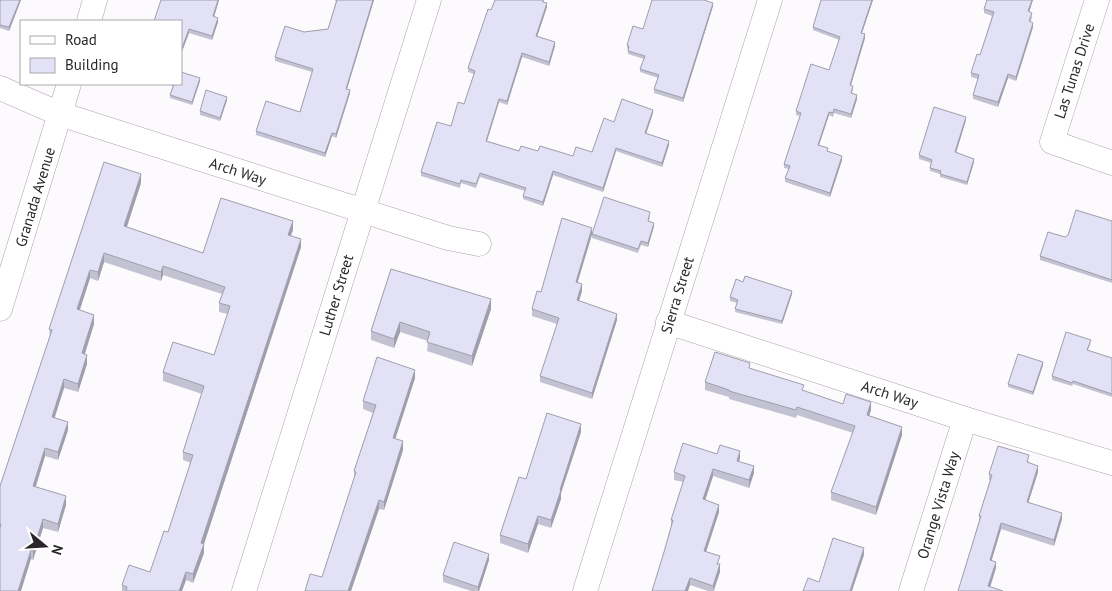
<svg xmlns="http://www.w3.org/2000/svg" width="1112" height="591" viewBox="0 0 1112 591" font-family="'PT Sans',sans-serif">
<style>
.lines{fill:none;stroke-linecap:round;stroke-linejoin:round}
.minor-casing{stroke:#aea0b0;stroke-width:25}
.minor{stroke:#fff;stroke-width:24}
.wall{fill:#c3c2d3}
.shaded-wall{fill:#9f9eac}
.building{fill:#e3e1f5;stroke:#9f9eac}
.labels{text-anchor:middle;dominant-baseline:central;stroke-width:4;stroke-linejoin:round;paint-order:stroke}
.street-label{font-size:15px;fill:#2b252c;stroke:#fff}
</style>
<rect width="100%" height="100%" fill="#fdfafd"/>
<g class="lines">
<defs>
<g id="minor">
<path d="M1097,0l-45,142 60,21"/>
<path d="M89,21l6,-21"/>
<path d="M0,88l60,26 388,124 31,6"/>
<path d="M0,309l69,-225"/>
<path d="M668,322l297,97 147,44"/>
<path d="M244,591l185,-591"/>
<path d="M585,591l185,-591"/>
<path d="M911,591l54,-172"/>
</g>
</defs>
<use href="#minor" class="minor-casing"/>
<use href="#minor" class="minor"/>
</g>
<g class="wall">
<path d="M0,0h21l-12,31 -9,-3z"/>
<path d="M161,0h58l-5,17 4,5 -6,18 -23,-7 -8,21v-33z"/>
<path d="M334,0h40l-27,89 3,4 -14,45 -4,-2 -7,21 -69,-22v-4l44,-19 12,-40 -37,-11v-4l29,-25 24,-3 8,-28z"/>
<path d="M495,0h49v2l3,5 -10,29 18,10 -6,20 -27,-9 -15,48 -8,-3 -12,39 32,10h19l35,5 19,-4 22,-30 39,-9 -7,20 23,12 -7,22 -46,-16 -13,41 -50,-17 -10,31 -20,-7v-3l2,-5 -45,-14 -4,11 -15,-5 -1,5 -39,-12v-4l43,-68 10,-30 -6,-2v-4z"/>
<path d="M873,0l-11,33 3,5 -14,47 2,4 -1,5 5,5 -6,19 -17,-5 -1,4 -4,-2 -10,30 23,15 -12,37 -45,-15v-4l4,-9 -5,-1v-4l16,-48 -4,-1v-4l33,-41 10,-30 -26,-10v-3z"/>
<path d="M713,6l-30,96 -29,-9v-4l4,-11 -18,-6v-3l4,-10 -16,-5v-5l-1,-1v-3l16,-16z"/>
<path d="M984,9l46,3 2,5 -1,5 2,5 -17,54 -8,-3 -10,29 -25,-8v-4l5,-16 -7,-2v-4l9,-18 12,-39 -8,-3z"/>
<path d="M182,72l18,9 -8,24 -22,-7v-3l3,-9 -8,-2h16z"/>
<path d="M227,100l-7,21 -20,-6v-4z"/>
<path d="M966,120l-10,33 18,9 -7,23 -27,-8v-3l-10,-3v-3l1,-5 -12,-4v-4z"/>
<path d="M141,183l-14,44 76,26 90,-23 -2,5 10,12 -97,297v9l-11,30 -7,-3 -4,11h-60v-6l28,-13 18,-40 23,-69 -8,-3v-8l19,-58 -39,-13v-9l51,-17 14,-41 -9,-2v-9l3,-9 -59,-19 -2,6 -57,-19 -6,19 -8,-3 -10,32 14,14 -9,30 2,10 -9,28 -14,-4 -9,29 13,13 -10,30 -13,-4 -9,31 30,18 -8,27 -15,-4 -10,32 -2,-1 -31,32v-105l50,-148 -1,-9z"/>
<path d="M650,216l-1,5 5,5 -6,21 -7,-2 -3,8 -46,-15v-3l-15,48 5,8 -3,10 38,19 -25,79 -52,-17v-6l17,-52 -25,-8v-7l60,-76z"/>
<path d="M1112,221v62l-72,-23v-4l25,-19z"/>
<path d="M391,269l100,40 -19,57 -45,-15 1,-10 -28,-9 -6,16 -23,-8v-9z"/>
<path d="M792,294l-10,30 -47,-12 2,-9 -7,-2v-4z"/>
<path d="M1091,343l-3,7 24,8v39l-39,-13 -1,2 -20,-6v-4z"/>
<path d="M1043,365l-10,30 -25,-8v-3z"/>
<path d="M750,368l54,23 39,13 28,6 -2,6 33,19 -26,80 -45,-15v-8l22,-59 -56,-18 -1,3 -67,-19v-2l-24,-7v-8z"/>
<path d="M415,378l-20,61 8,11 -19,60 -5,-1 -28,82h-46l17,-14 32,-98v-8l19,-58 -10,-4v-8z"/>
<path d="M581,432l-20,61v6l-10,29 -13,-4 -10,29 -28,-10v-8l26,-56z"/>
<path d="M717,454l23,4 -1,3 15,12 -5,15 -36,-12 -8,24 14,12 -13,40 13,12 1,8 -6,19h-6l-18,-6 -26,-33 7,-25v-7l12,-38 -9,-2v-8z"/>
<path d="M1029,461v2l9,9 -10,30 34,17 -8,27 -53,-17 -10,32 5,7 -38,23 21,-70v-5l11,-36h-1v-6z"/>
<path d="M489,560l-10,31h-8l-28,-9v-7z"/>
</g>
<g class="shaded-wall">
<path d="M20,0h1l-12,31v-4z"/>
<path d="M218,0h1l-6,20v-4z"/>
<path d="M373,0h1l-28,92v-3z"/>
<path d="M872,0h1l-12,36v-3z"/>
<path d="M1032,0h1l-5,16v-5z"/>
<path d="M547,3v4l-11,33v-4z"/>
<path d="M713,3v3l-30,96v-4z"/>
<path d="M218,18v4l-6,18v-4z"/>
<path d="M1033,23v4l-17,54v-4z"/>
<path d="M189,29v4l-8,21v-3z"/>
<path d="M865,34v4l-15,50v-3z"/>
<path d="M555,42v4l-6,20v-4z"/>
<path d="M522,53v4l-15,48v-4z"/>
<path d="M1008,74v4l-10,29v-5z"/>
<path d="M200,78v3l-8,24v-3z"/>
<path d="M350,90v3l-14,45v-4z"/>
<path d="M857,95v4l-6,19v-4z"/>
<path d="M227,97v3l-7,21v-3z"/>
<path d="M499,99v3l-13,42v-3z"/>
<path d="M653,110v3l-8,24v-4z"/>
<path d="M829,112v3l-11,33v-3z"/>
<path d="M966,117v3l-11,36v-4z"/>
<path d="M332,133v3l-7,21v-4z"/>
<path d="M669,141v4l-7,22v-4z"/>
<path d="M616,148v3l-13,41v-4z"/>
<path d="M842,156v4l-12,37v-4z"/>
<path d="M974,159v3l-7,23v-3z"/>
<path d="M553,171v4l-10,31v-4z"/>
<path d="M141,174v9l-17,52v-9z"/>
<path d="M293,221v9l-5,13v-8z"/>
<path d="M654,223v3l-6,21v-4z"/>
<path d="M592,228v6l-16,54v-6z"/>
<path d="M301,239v8l-99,303 2,-6v9l-11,30v-9l8,-31z"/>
<path d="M104,253v9l-6,19v-9z"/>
<path d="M163,266v9l-2,6v-9z"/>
<path d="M90,270v8l-13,40v-9z"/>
<path d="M582,284v7l-5,16v-7z"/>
<path d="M792,291v3l-10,30v-3z"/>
<path d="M491,299v10l-19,57v-10z"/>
<path d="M617,314v6l-25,79v-6z"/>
<path d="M94,315v9l-12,38v-9z"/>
<path d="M400,322v10l-6,16v-9z"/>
<path d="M87,355v9l-9,28v-8z"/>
<path d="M1043,362v3l-10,30v-3z"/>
<path d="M415,370v8l-22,68v-8z"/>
<path d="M64,379v9l-12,37v-8z"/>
<path d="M871,402v8l-4,13v-8z"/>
<path d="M68,422v8l-10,30v-8z"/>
<path d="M581,424v8l-20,61v6l-10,29v-8l9,-30z"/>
<path d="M902,427v8l-26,80v-8z"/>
<path d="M403,441v9l-19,60v-8z"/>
<path d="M45,448v8l-12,38v-8z"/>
<path d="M740,451v7l-3,10v-7z"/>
<path d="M754,466v7l-5,15v-8z"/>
<path d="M1038,466v6l-11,35v-5z"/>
<path d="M713,469v7l-10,31v-8z"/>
<path d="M66,496v9l-8,27v-8z"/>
<path d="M379,500v9l-28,82h-3z"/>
<path d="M719,505v7l-15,46v-7z"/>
<path d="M1062,513v6l-8,27v-6z"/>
<path d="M538,516v8l-10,29v-9z"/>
<path d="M43,519v9l-10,32v-9z"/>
<path d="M1001,523v6l-11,37v-6z"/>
<path d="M864,548v7l-12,36h-2z"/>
<path d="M31,550v9l-10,32h-3z"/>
<path d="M489,554v6l-10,31h-1v-4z"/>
<path d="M996,562v6l-7,23 -1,-5z"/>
<path d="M720,564v8l-7,19v-5z"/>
<path d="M186,572v8l-4,11h-3z"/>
<path d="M690,578v7l-2,6h-3z"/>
</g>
<g class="building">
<path d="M0,0h20l-11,27 -9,-2z"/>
<path d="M161,0h57l-5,16 5,2 -6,18 -23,-7 -8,22v-30h-27z"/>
<path d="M337,0h36l-27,89 4,1 -14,44 -4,-1 -7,20 -69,-22 10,-30 34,11 13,-43 -38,-12 10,-31 19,6 24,-3z"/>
<path d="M495,0h48v2l4,1 -11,33 19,6 -6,20 -27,-9 -15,48 -8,-2 -13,42 33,10 2,-5 17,5 2,-5 33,10 3,-9 16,5 12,-34 10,4 8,-23 31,11 -8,23 24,8 -7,22 -46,-15 -13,40 -50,-17 -10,31 -20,-6 3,-8 -46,-15 -4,11 -15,-4 -1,4 -39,-12 16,-50 14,4 7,-24 6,2 11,-33 -7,-3 20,-59 3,1z"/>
<path d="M652,0h52l9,3 -30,95 -29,-9 5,-14 -19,-6 5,-13 -17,-5 1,-5 -2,-1 6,-19 10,3z"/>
<path d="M821,0h51l-11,33 4,1 -15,51 3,1 -2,7 6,2 -6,19 -17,-5 -1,4 -4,-1 -11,33 10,3 -1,3 15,5 -12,37 -45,-15 5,-12 -6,-2 17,-51 -5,-2 15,-47 18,6 11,-33 -27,-10z"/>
<path d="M987,0h45l-4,11 4,2 -3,8 4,2 -17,54 -8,-3 -10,28 -25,-7 6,-20 -8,-2 6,-19 3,1 14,-43 -10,-3z"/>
<path d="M181,72l19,6 -8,24 -22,-7 4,-11h7z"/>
<path d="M206,90l21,7 -7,21 -20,-7z"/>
<path d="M934,107l32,10 -11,35 19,7 -7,23 -27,-8 1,-3 -11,-3 2,-8 -13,-5z"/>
<path d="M104,162l37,12 -17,52 79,27 18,-55 72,23 -5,14 13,4 -100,304 3,1 -11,30 -7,-2 -7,19h-53l1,-4 -5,-2 7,-20 21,7 14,-41 4,1 25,-77 -10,-3 21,-66 -41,-14 10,-30 41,13 16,-49 -11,-3 6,-16 -62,-21 -2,6 -57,-19 -6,19 -8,-2 -13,39 17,6 -12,38 5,2 -9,29 -14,-5 -12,38 16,5 -10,30 -13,-4 -12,38 33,10 -8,28 -15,-5 -10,32 -2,-1 -13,41h-18v-63l1,-4h-1v-38l52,-156 -3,-1z"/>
<path d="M604,197l46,15 -2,9 6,2 -6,20 -7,-2 -3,8 -46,-15z"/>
<path d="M1076,210l36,11v59l-72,-24 8,-24 17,5 3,-2z"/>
<path d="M562,218l30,10 -16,54 6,2 -5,16 40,14 -25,79 -52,-17 19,-58 -27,-9 5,-18 4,1z"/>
<path d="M391,269l100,30 -19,57 -45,-14 3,-10 -30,-10 -6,17 -23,-8z"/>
<path d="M745,276l47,15 -10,30 -47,-12 3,-9 -8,-3 6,-18 7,3z"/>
<path d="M1066,332l25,8 -4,10 25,8v36l-39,-13 -1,2 -20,-7z"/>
<path d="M715,352l35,11 -1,5 55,17 -2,5 41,14 3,-10 25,8 -4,13 35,12 -26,80 -45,-15 24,-66 -58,-19 -1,3 -67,-19v-1l-24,-8z"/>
<path d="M1018,354l25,8 -10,30 -25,-8z"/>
<path d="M377,357l38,13 -22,68 10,3 -19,61 -5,-2 -31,91h-43l5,-17 12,3 34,-105 -2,-1 22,-66 -13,-4z"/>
<path d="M547,413l34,11 -21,66h1l-10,30 -13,-4 -10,28 -28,-9 19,-58 7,2z"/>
<path d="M683,443l34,11 3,-9 20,6 -3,10 17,5 -5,14 -36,-11 -10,30 16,6 -15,46 16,5 -3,8h3l-7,22 -23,-8 -5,13h-33l12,-39 9,-32h-2l14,-44 -11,-4z"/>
<path d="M998,446l31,9 -2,7 11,4 -11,36 35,11 -8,27 -53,-17 -11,37 6,2 -8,24 15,5h-45l23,-75h-2l13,-41 -3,-1z"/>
<path d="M833,538l31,10 -14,43h-47l5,-13 11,4z"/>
<path d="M454,542l35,12 -11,33 -35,-12z"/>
</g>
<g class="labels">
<g class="street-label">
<text transform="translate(1074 71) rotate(-72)">Las Tunas Drive</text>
<text transform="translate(238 171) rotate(18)">Arch Way</text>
<text transform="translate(35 197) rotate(-73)">Granada Avenue</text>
<text transform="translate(336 295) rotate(-73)">Luther Street</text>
<text transform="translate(677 295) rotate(-73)">Sierra Street</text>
<text transform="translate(890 394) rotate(18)">Arch Way</text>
<text transform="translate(938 505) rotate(-73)">Orange Vista Way</text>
</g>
</g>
<rect x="20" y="20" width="162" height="65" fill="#ffffff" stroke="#aaa8ab"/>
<rect x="30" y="36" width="25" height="8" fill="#ffffff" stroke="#aaa8ab"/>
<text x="65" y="45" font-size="15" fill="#2b252c">Road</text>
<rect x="30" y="58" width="25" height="15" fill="#e3e1f5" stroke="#aaa8ab"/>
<text x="65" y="70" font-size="15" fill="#2b252c">Building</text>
<g transform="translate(45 546) rotate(108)" stroke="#ffffff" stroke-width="4" paint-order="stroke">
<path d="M0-4L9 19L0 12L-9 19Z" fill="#2b252c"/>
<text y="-8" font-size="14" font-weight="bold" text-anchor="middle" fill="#2b252c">N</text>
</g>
</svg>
